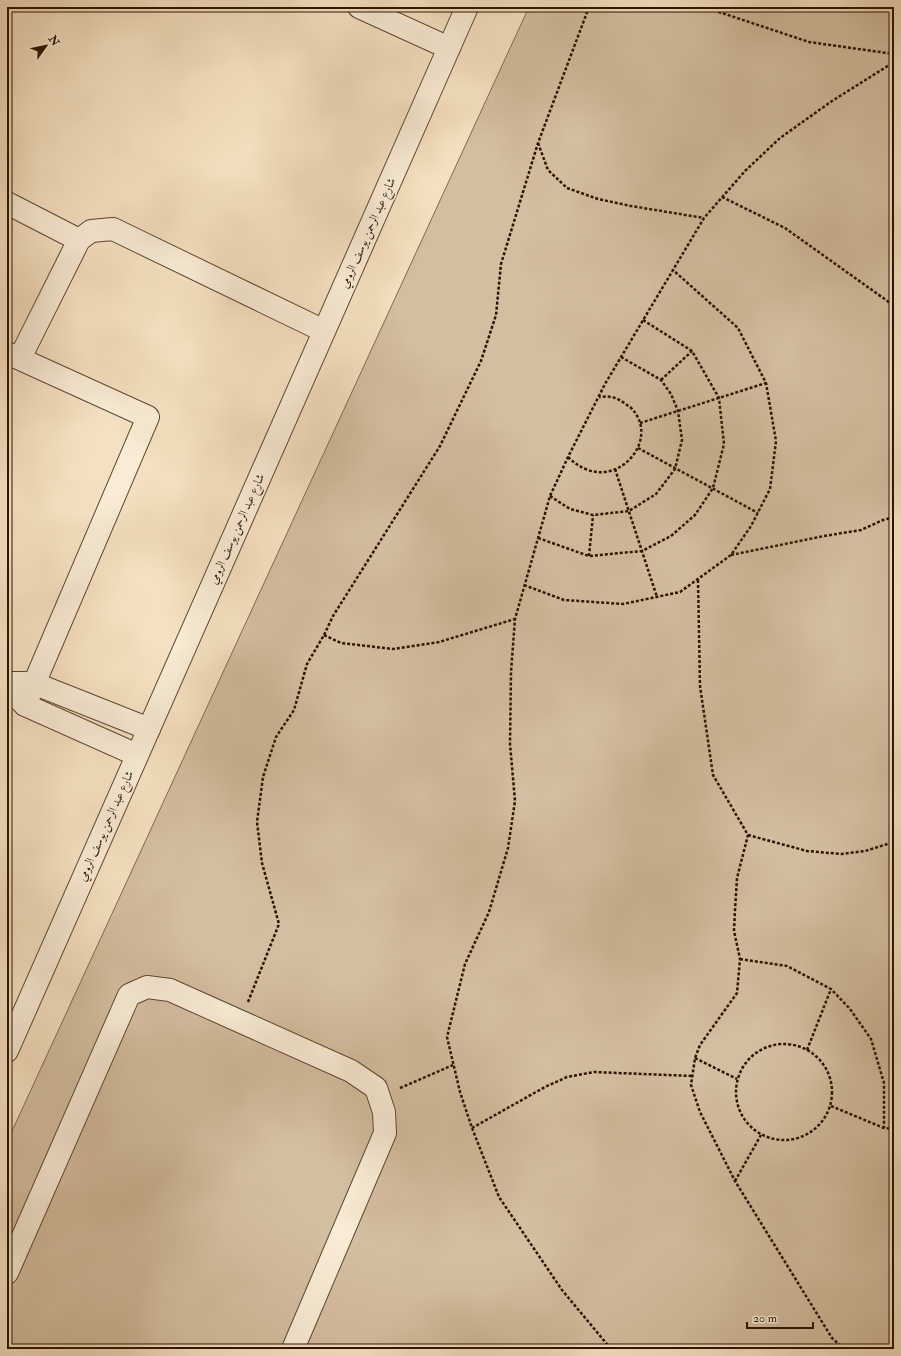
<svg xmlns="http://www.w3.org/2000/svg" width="901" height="1356" viewBox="0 0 901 1356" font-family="'IM FELL Double Pica',Amiri,serif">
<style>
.green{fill:#d3be9f;stroke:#806850}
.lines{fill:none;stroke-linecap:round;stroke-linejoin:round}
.minor-casing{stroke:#5f4630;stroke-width:24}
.path{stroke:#2d1300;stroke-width:2.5;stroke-dasharray:3 2;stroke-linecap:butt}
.minor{stroke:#f8ecd6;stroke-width:22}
.labels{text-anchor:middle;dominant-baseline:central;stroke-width:3.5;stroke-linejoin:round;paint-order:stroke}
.street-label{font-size:12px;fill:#2d1300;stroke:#f8ecd6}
</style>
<rect width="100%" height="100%" fill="#f5e1c0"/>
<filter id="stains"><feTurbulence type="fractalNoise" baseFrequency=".005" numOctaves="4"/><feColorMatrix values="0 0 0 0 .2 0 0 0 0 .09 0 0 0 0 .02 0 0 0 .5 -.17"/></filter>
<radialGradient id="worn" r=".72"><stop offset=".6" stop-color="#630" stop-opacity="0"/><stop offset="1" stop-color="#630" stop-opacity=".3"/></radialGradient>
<path class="green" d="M529,7h365v1342h-887v-207z"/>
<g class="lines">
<defs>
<g id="minor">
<path d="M359,7l90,41"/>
<path d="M7,203l72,37"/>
<path d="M7,353l141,64 -123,288"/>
<path d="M20,358l59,-118 12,-9 22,-2 211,102"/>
<path d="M7,683h26l116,46"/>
<path d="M15,695l10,10 112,50"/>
<path d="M7,1051l460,-1044"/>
<path d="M7,1273l122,-278 18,-8 23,3 181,81 25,17 8,24 1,21 -92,216"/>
</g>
</defs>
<use href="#minor" class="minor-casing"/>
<g class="path">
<path d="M704,7l105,35 85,12"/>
<path d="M538,143l10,27 19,18 31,11 33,7 73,12"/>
<path d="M722,197l63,31 108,77 1,4"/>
<path d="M661,380l31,-29"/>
<path d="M640,423l126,-40"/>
<path d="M638,448l120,65"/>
<path d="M568,457c6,6 12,10 20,13 37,13 72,-35 42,-63 -6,-4 -12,-9 -19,-10 -4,-1 -8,0 -12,0"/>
<path d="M615,469l42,128"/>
<path d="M550,496l20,13 23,6 36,-4 27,-17 19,-25 7,-29 -4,-29 -7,-17 -10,-14 -40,-23"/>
<path d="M538,538l51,18 53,-5 29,-15 24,-21 18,-27 11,-44 -5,-46 -27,-47 -49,-31"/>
<path d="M731,555l93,-19 37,-6 22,-10 11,-3"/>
<path d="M589,556l4,-41"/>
<path d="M698,580l2,106 13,89 35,60 -11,43 -2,32 -1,21 6,28 -3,34 -37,52 -5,13 -4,27 9,27 35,69 97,157 12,11"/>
<path d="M524,585l40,15 59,4 57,-12 51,-37 20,-29 19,-37 6,-48 -10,-58 -28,-55 -65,-58"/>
<path d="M324,635l17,8 52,6 46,-7 76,-23"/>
<path d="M748,835l59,16 34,3 24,-3 29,-9"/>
<path d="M740,959l47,7 44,23 19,20 21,30 13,44v45"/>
<path d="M248,1002l31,-78 -17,-61 -5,-41 6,-45 13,-40 18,-27 13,-46 17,-29 9,-19 107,-170 41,-85 15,-46 5,-51 37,-121 51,-136"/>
<circle cx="784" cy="1092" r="48"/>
<path d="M807,1050l24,-61"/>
<path d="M695,1058l42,21"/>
<path d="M400,1088l53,-23"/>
<path d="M831,1106l53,22 10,1"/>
<path d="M472,1128l73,-41 22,-10 27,-5 98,4"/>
<path d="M735,1181l26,-46"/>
<path d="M611,1349l-49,-59 -63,-93 -27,-69 -12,-36 -13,-55 18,-73 24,-52 19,-64 7,-47 -5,-57 1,-72 4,-53 35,-123 18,-39 37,-73 99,-166 41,-47 35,-33 52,-37 62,-39"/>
</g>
<use href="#minor" class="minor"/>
</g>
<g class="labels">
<g class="street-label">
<text transform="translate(368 233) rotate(-66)">شارع عبد الرحمن يوسف الرومي</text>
<text transform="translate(237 529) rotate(-66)">شارع عبد الرحمن يوسف الرومي</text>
<text transform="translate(106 826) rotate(-66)">شارع عبد الرحمن يوسف الرومي</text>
</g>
</g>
<rect width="901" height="1356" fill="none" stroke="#f5e1c0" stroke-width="24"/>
<rect x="8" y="8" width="885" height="1340" fill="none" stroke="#2d1300" stroke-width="2"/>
<rect x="12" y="12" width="877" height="1332" fill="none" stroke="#2d1300"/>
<g transform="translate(46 46) rotate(57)" stroke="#f8ecd6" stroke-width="3" paint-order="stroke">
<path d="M0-3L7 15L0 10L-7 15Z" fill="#2d1300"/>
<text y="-6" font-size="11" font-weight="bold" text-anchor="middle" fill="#2d1300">N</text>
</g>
<path d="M747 1322v6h66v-6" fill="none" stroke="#2d1300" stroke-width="2"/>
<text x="753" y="1322" font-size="12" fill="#2d1300" stroke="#f8ecd6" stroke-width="3" paint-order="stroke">20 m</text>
<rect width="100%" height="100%" filter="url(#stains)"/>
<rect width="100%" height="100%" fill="url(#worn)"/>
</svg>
